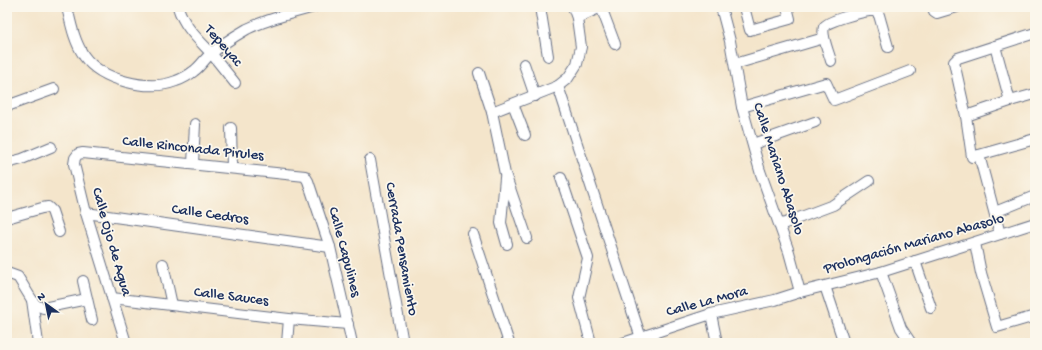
<svg xmlns="http://www.w3.org/2000/svg" width="1042" height="350" viewBox="0 0 1042 350" font-family="'Gochi Hand',sans-serif">
<style>
.lines{fill:none;stroke-linecap:round;stroke-linejoin:round}
.minor-casing{stroke:#676f84;stroke-width:12}
.minor{stroke:#fff;stroke-width:10}
.labels{text-anchor:middle;dominant-baseline:central;stroke-width:3.5;stroke-linejoin:round;paint-order:stroke}
.street-label{font-size:15px;fill:#1b2f5e;stroke:#fbf7ec}
</style>
<rect width="100%" height="100%" fill="#fbf7ec"/>
<filter id="ink" filterUnits="userSpaceOnUse"><feTurbulence type="fractalNoise" baseFrequency=".025" numOctaves="2"/><feDisplacementMap in="SourceGraphic" scale="8" xChannelSelector="R" yChannelSelector="G"/><feConvolveMatrix kernelMatrix="1 2 1 2 8 2 1 2 1" color-interpolation-filters="sRGB"/></filter>
<filter id="wash" filterUnits="userSpaceOnUse"><feTurbulence type="fractalNoise" baseFrequency=".012" numOctaves="4" result="noise"/><feDisplacementMap in="SourceGraphic" scale="16" xChannelSelector="R" yChannelSelector="G"/><feGaussianBlur stdDeviation="0.9" result="paint"/><feColorMatrix in="noise" values="0 0 0 0 0 0 0 0 0 0 0 0 0 0 0 0 0 1.4 0 .05"/><feComposite in="paint" operator="in"/></filter>
<g filter="url(#wash)">
<rect width="100%" height="100%" fill="#f4e5cb"/>
</g>
<g filter="url(#ink)">
<g class="lines">
<defs>
<g id="minor">
<path d="M67,7c4,17 7,34 17,49 17,24 64,36 92,25 6,-2 13,-6 18,-10 7,-5 11,-13 18,-18 10,-9 23,-17 35,-24 20,-10 45,-16 67,-22"/>
<path d="M178,7c6,20 20,32 33,46 8,10 16,20 24,30"/>
<path d="M540,7l8,49"/>
<path d="M573,7l4,11 4,29 -4,17 -9,14 -10,8 83,252"/>
<path d="M601,7l14,37"/>
<path d="M721,7l9,34 12,66 18,64 29,81 11,40"/>
<path d="M744,7l6,23 40,-11 -3,-12"/>
<path d="M933,7l1,4 3,2 20,-6"/>
<path d="M577,18l24,-11"/>
<path d="M1035,33l-77,25 -4,4 12,54 6,41 63,-18"/>
<path d="M995,46l15,55"/>
<path d="M831,61c-2,-8 -10,-26 -7,-34 3,-6 37,-15 45,-16 2,0 4,0 6,0l4,4 9,32"/>
<path d="M524,64l11,32"/>
<path d="M735,64l89,-26"/>
<path d="M479,73l13,39 13,62 22,64"/>
<path d="M513,104l12,31"/>
<path d="M7,106l47,-17"/>
<path d="M742,107l84,-24 8,17 76,-29"/>
<path d="M492,112l66,-26"/>
<path d="M966,116l44,-15 25,-7"/>
<path d="M231,128l1,40"/>
<path d="M753,144l62,-22"/>
<path d="M979,155l21,79"/>
<path d="M370,160l33,183"/>
<path d="M7,163l15,-4 29,-12"/>
<path d="M193,164l2,-40"/>
<path d="M505,178l-4,45 6,21"/>
<path d="M561,178l27,80 -9,40 12,45"/>
<path d="M995,212l40,-16"/>
<path d="M86,213l244,34"/>
<path d="M7,218l35,-10 6,-1 4,4 7,21"/>
<path d="M780,225l53,-20 36,-24"/>
<path d="M473,234l36,109"/>
<path d="M975,243l6,30 16,54 38,-11"/>
<path d="M915,261l16,47"/>
<path d="M163,264l9,41"/>
<path d="M881,272l20,56 10,15"/>
<path d="M7,273l11,4 14,23 4,5 7,3 44,-9"/>
<path d="M83,281l9,39"/>
<path d="M825,286l19,57"/>
<path d="M112,298l177,21 59,5"/>
<path d="M32,300l6,43"/>
<path d="M711,314l6,29"/>
<path d="M126,343l-40,-130 -12,-49 1,-6 3,-4 5,-1 222,23 3,5 22,66 22,96"/>
<path d="M287,343l2,-24"/>
<path d="M623,343l88,-29 64,-14 25,-8 81,-20 154,-49"/>
</g>
</defs>
<use href="#minor" class="minor-casing"/>
<use href="#minor" class="minor"/>
</g>
</g>
<g class="labels">
<g class="street-label">
<text transform="translate(223 46) rotate(49)">Tepeyac</text>
<text transform="translate(193 149) rotate(6)">Calle Rinconada Pirules</text>
<text transform="translate(778 169) rotate(72)">Calle Mariano Abasolo</text>
<text transform="translate(210 215) rotate(8)">Calle Cedros</text>
<text transform="translate(111 242) rotate(74)">Calle Ojo de Agua</text>
<text transform="translate(914 244) rotate(-16)">Prolongación Mariano Abasolo</text>
<text transform="translate(401 249) rotate(80)">Cerrada Pensamiento</text>
<text transform="translate(344 252) rotate(75)">Calle Capulines</text>
<text transform="translate(231 297) rotate(7)">Calle Sauces</text>
<text transform="translate(707 302) rotate(-15)">Calle La Mora</text>
</g>
</g>
<rect width="1042" height="350" fill="none" stroke="#fbf7ec" stroke-width="24"/>
<g transform="translate(46 304) rotate(327)" stroke="#fbf7ec" stroke-width="3" paint-order="stroke">
<path d="M0-3L7 15L0 10L-7 15Z" fill="#1b2f5e"/>
<text y="-6" font-size="11" font-weight="bold" text-anchor="middle" fill="#1b2f5e">N</text>
</g>
</svg>
